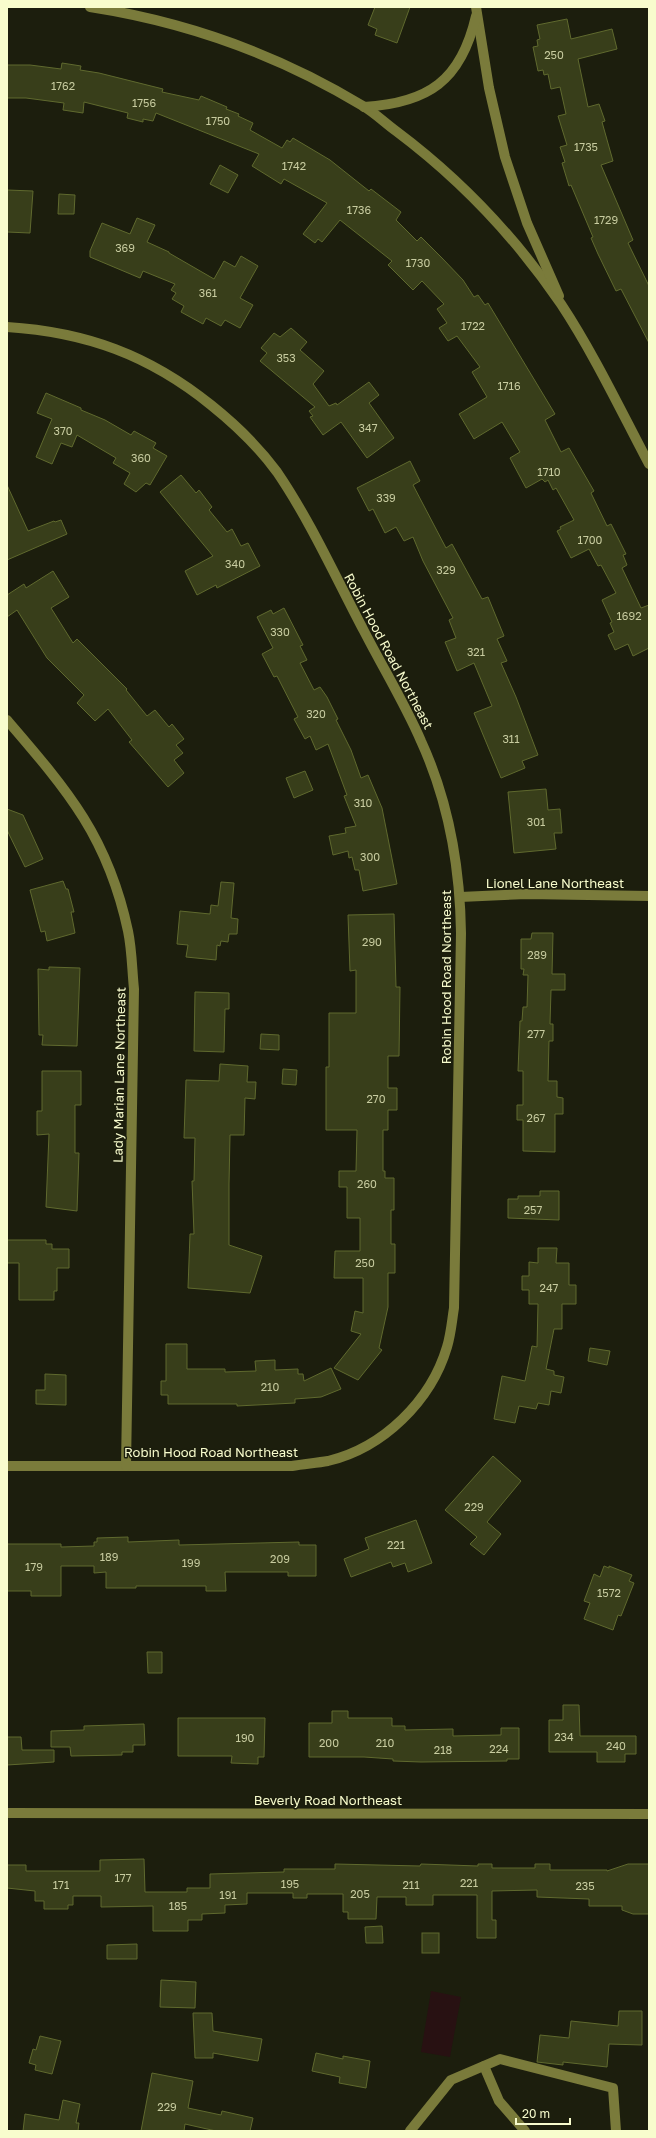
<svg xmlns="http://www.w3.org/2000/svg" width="656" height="2138" viewBox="0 0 656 2138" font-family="'Golos Text',sans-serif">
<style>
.green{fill:#281112}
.building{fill:#383e1a;stroke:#5f692e}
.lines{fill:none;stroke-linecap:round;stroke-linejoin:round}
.minor{stroke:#7a7b3b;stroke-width:10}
.labels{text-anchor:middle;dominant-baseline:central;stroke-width:3;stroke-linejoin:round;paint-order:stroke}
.number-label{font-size:11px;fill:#c8cca0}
.street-label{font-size:13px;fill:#f8fccd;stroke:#1c1e0d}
</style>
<rect width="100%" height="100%" fill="#1c1e0d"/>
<path class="green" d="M431,1991l30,6 -11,60 -29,-5z"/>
<g class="building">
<path d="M375,7h35l-13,36 -22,-8 2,-6 -9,-4z"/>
<path d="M567,19l4,20 41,-10 5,20 -39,10 10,48 11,-3 6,17 -3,1 11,39 -12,4 32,75 -5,3 21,43v57l-28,-54 -5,2 -18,-37 -7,-16 2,-1 -22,-52 -2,1 -7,-23 3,-1 -5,-15 7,-2 -9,-29 8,-2 -6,-27 -9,2 -3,-15 -4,1 -1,-5 -5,1 -5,-24 5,-1 -1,-6 3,-1 -3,-14z"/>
<path d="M62,63l19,3 -1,4 19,3 64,16 -1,3 37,8 2,-4 26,11 -1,2 13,5 -1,2 15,7 -3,7 32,18 5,-8 3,2 3,-4 37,22 39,31 2,-2 30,23 -5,8 21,21 4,-4 21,21 21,22 11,17 4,-2 7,10 3,-2 67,111 -10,6 16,32 8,-4 25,43 -3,2 16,33 4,-2 15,30 -3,1 4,10 -5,3 19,40 8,-3v43l-16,8 -5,-12 -13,6 -7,-15 6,-3 -4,-9 2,-1 -10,-22 14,-7 -15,-28 -3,1 -9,-17 -18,9 -14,-27 4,-2 -1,-2 14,-7 -18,-32 -3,2 -5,-10 -3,2 -3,-3 -16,9 -16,-30 10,-6 -18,-30 -28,17 -15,-25 28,-17 -15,-25 8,-5 -23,-31 -9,5 -9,-13 8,-5 -10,-14 7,-5 -22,-23 -9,9 -25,-25 4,-4 -52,-41 -18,22 -4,-3 -3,4 -12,-9 24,-31 -43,-24 -3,5 -29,-18 7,-12 -103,-41 -3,8 -10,-2v3l-16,-4 1,-5 -44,-11 -1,11 -20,-3 1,-7 -38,-5h-19v-33h23l31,4z"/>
<path d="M220,165l18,10 -10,18 -18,-9z"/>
<path d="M7,190l26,1 -3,42 -23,-1z"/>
<path d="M59,194l16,1 -1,19h-16z"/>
<path d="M137,218l18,7 -8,17 22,10v1l45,26 10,-18 11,6 6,-11 17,10 -18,32 13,7 -13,23 -15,-8 -4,6 -15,-8 -3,6 -22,-12 3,-6 -12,-7 4,-6 -5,-3 4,-6 -32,-13 -3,7 -50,-21v-6l12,-28 28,11z"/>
<path d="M291,328l16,14 -7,8 24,21 -11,13 16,22 7,-3 1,2 32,-23 10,13 -10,8 25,35 -27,20 -26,-36 -18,13 -13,-18 3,-1 -4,-5 6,-4 -55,-46 7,-8 -6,-5 13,-15 6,4z"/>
<path d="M46,393l35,15v2l24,10 26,15 3,-4 22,12 -3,5 14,8 -17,29 -4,-2 -10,9 -12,-8 6,-11 -17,-10 3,-5 -39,-23 -5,12 -11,-4 -9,21 -16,-7 16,-38 -15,-6z"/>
<path d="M410,461l10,20 -7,4 33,63 6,-4 30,55 6,-2 16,39 -7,3 10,22 -6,2 15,34 22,58 -16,6 3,7 -24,10 -27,-65 18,-7 -18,-43 -17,8 -12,-29 11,-4 -7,-18 4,-2 -30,-57 -10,-24 -9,4 -8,-14 -11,6 -12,-24 -4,2 -12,-23z"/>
<path d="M181,475l15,18 3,-3 13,17 -3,3 18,22 5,-3 9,17 7,-3 12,23 -43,22 -1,-3 -19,10 -12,-24 28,-15 -53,-64z"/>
<path d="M7,485l21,46 26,-10 1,1 6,-2 6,14 -60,26z"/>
<path d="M53,571l16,26 -18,11 22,35 4,-4 50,50 -1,1 21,26 8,-6 14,17 3,-3 12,15 -8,6 7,8 -9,7 10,13 -16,14 -39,-45 3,-2 -24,-31 -13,12 -18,-18 7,-8 -37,-37 -30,-48 -10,7v-22l17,-11 2,4z"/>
<path d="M284,608l19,37 -3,1 7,14 -7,3 14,27 6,-3 7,10 11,22 -2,1 15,30 10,28 7,-3 14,33 15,76 -34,7 -4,-21h-4l-3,-13 -3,1 -1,-7 -15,4 -4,-19 17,-3 -1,-5 11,-2 -12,-30 3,-1 -19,-51 -12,6 -6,-14 -5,3 -11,-20 4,-2 -21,-41 -3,1 -12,-23 11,-6 -16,-31 14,-7 2,4z"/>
<path d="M305,771l8,19 -19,8 -8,-20z"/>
<path d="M546,789l2,21 12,-1 2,24h-8l2,16 -42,4 -6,-61z"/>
<path d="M7,809l16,6 20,44 -18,8 -18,-37z"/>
<path d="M63,881l3,8h2l6,23h-3l4,21 -28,8 -2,-10 -4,1 -11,-42z"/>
<path d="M221,882l13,1 -3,35 7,1 -1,15h-8l-1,8 -7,-1 -1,5 -3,-1 -1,15 -30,-3 2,-12 -11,-1 3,-33 30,3 1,-9 7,1z"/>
<path d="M394,914l2,73h4l-1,69h-11v32h9v22h-9v20h-5v41h2v7h9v32h-3v34h4v29h-7v34l-9,41 3,2 -24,30 -24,-12 27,-34 -10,-3 4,-20 8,2v-35h-29l1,-27h25v-33h-13v-31h-8v-16h17l1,-41h-31v-63h3v-54h27v-43l-6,1 -2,-56z"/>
<path d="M532,933h21l-1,41h13v16h-14l-1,34h3v17h-4l-1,40h9v16l6,1v16h-8v38l-32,-1v-31h-6v-15h6v-34h-5l2,-50h2l1,-14h4l1,-32h-5l1,-6h-3v-30h10z"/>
<path d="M49,967l31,1 -3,78 -35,-1 1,-10h-4l-1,-66 11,1z"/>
<path d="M195,992l34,1v16h-4l-1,43 -30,-1z"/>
<path d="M261,1034l18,1v15l-19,-1z"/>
<path d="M220,1064l28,2 -1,16h9l-1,17 -10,-1 -1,37h-14l-1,49v61l33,11 -12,37 -62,-5 2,-54h4l-2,-53h2l1,-43h-11l2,-58 33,1z"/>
<path d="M283,1069l14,1 -1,15 -14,-1z"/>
<path d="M42,1071h39v34h-6v48h4l-2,58 -31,-4 3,-73 -12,1v-24h5z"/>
<path d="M540,1191h19v29l-51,-2v-19h10v-3h22z"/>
<path d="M7,1240h39v4h6v5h17v19h-12v23h-3v9h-35v-37h-12z"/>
<path d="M538,1248h19l-1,15h13v22h7v19h-14v25h-8l-8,40 8,2v4l10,2 -3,16 -10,-2 -2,14 -11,-2 -2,6 -17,-3 -4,17 -21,-4 8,-43 23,5 7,-35 5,1 1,-43h-9v-14h-7v-14h7v-14l9,1z"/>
<path d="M166,1344h21v25h38v3l31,-1 -1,-10 20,-1v10l23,-1v5h5l1,7 27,-13 10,21 -20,8 -26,2v4l-58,3v-2h-69v-9h-7v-14h5z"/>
<path d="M590,1348l20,3 -3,14 -19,-4z"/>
<path d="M45,1374l21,1v30l-30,-1v-14h9z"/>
<path d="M493,1456l28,25 -34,41 14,12 -17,21 -14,-11 7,-7 -32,-27z"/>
<path d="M416,1520l16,43 -24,9 -3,-9 -12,4 -2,-5 -40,15 -7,-18 25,-10 -4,-11z"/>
<path d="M128,1537v5l51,-2v5l120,-3v3h17v31h-28v-4h-63l1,19h-20v-5h-70v2h-30v-16l-12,1v-7h-33v30h-30v-5h-24v-47h54v3l33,-1v-4h3v-4z"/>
<path d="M604,1566l5,2v-2l23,9 -3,6 5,2 -13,33 -3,-1 -5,15 -29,-11 6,-16 -6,-2 10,-27 6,3z"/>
<path d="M147,1652h15v21h-14z"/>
<path d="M563,1705h16l1,31h56v18h-11v8h-28v-10h-48v-32h14z"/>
<path d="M332,1711h16v7h44v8h13v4l48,-1v7l48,-1v-7h18v31h-12v2l-86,1 -28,-1v-2l-29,-2h-55v-34h23z"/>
<path d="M178,1718h87l-1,39h-6v7l-27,-1 1,-7h-54z"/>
<path d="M144,1724l1,21h-12v7h-11v3l-51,1 -1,-9h-19v-16l33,-1v-4z"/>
<path d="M7,1737h14l1,13h32v12l-47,3z"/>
<path d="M144,1859l1,33h42v-4h23v-14l74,-2v-3h51v-5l85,2 1,-2 57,2v-2h14v4h43v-4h15v6h57v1l21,-7h21v50h-16l-11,-4v-4h-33v-7l-52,-2v-7l-45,1v29h4v18h-19v-43h-44v10h-27v-8h-29l-1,22h-28v-7h-5v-18h-36v4h-14v-5h-46v11l-22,1v8l-23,1v6h-14v11h-35v-25l-52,1v-11h-28v9h-5v4h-24v-8h-9v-10l-28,-3v-23h19v6h74v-11z"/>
<path d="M382,1926l1,17h-17l-1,-16z"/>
<rect x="422" y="1933" width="17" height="20"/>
<path d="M137,1944v15h-30v-14z"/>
<path d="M161,1980l35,2 -1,26 -35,-1z"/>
<path d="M619,2011h23v34l-33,-1 -2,23 -44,-5v3l-26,-3 3,-27 29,3 2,-17 47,5z"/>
<path d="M193,2013h19l1,18 49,8 -4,22 -45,-8v5h-18z"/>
<path d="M40,2036l21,5 -9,33 -17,-4 1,-5 -7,-2 4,-14 3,1z"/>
<path d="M316,2053l27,6v-3l27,5 -4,27 -27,-5 1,-6 -28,-6z"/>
<path d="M152,2073l41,8 -5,27 33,7 1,-4 31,7 -3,13h-34l-31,-7 -1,7h-43z"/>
<path d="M63,2100l17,4 -4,19h3l-1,8h-55l2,-17 34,6z"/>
</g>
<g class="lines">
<g class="minor">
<path d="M90,7c97,15 189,48 273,99 12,7 22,17 33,25 64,48 120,107 165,173 33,50 60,107 88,160"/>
<path d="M476,7l13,81 16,69 22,66 32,73"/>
<path d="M364,107c64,-4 97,-26 112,-91"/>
<path d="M7,327c79,5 142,28 204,78 25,20 47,41 66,67 34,50 59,106 87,159 19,37 41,73 57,110 28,61 39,126 40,192l-7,375c-2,12 -3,26 -7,39 -16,54 -64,101 -119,114 -12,2 -24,3 -36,5h-285"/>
<path d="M7,720c61,71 101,117 121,211 4,19 4,39 6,58l-8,477"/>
<path d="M460,897l67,-3 122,2"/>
<path d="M7,1813l642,1"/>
<path d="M484,2066l15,35 26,30"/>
<path d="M410,2131l41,-51 49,-21 113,29 3,43"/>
</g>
</g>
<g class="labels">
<g class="number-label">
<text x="554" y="54">250</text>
<text x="63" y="85">1762</text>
<text x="144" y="102">1756</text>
<text x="218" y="120">1750</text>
<text x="586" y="146">1735</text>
<text x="294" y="165">1742</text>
<text x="359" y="209">1736</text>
<text x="606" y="219">1729</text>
<text x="125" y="247">369</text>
<text x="418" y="262">1730</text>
<text x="208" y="292">361</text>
<text x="473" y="325">1722</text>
<text x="286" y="357">353</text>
<text x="509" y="385">1716</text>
<text x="368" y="427">347</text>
<text x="63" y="430">370</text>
<text x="141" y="457">360</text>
<text x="549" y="471">1710</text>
<text x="386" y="497">339</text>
<text x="590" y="539">1700</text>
<text x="235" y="563">340</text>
<text x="446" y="569">329</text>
<text x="629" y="615">1692</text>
<text x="280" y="631">330</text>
<text x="476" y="651">321</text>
<text x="316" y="713">320</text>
<text x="511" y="738">311</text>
<text x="363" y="802">310</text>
<text x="536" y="821">301</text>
<text x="370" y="856">300</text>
<text x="372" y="941">290</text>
<text x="537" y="954">289</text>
<text x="536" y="1033">277</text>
<text x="376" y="1098">270</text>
<text x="536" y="1117">267</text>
<text x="367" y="1183">260</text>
<text x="533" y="1209">257</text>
<text x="365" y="1262">250</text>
<text x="549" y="1287">247</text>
<text x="270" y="1386">210</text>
<text x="474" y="1506">229</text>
<text x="396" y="1544">221</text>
<text x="109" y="1556">189</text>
<text x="280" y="1558">209</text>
<text x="191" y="1562">199</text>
<text x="34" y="1566">179</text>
<text x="609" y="1592">1572</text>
<text x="564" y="1736">234</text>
<text x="245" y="1737">190</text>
<text x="329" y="1742">200</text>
<text x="385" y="1742">210</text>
<text x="616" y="1745">240</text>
<text x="499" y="1748">224</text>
<text x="443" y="1749">218</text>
<text x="123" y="1877">177</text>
<text x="469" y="1882">221</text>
<text x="290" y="1883">195</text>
<text x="61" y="1884">171</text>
<text x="411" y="1884">211</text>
<text x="585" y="1885">235</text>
<text x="360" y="1893">205</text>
<text x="228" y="1894">191</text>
<text x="178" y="1905">185</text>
<text x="167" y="2106">229</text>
</g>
<g class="street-label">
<text transform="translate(389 651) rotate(62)">Robin Hood Road Northeast</text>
<text x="555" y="883">Lionel Lane Northeast</text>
<text transform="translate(446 977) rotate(-90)">Robin Hood Road Northeast</text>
<text transform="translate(119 1075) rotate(-89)">Lady Marian Lane Northeast</text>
<text x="211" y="1452">Robin Hood Road Northeast</text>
<text x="328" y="1800">Beverly Road Northeast</text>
</g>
</g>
<rect width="656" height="2138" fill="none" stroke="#f8fccd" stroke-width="16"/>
<path d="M516 2118v6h54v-6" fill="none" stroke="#f8fccd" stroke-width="2"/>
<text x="522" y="2118" font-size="12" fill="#f8fccd" stroke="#1c1e0d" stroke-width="3" paint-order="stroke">20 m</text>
</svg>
